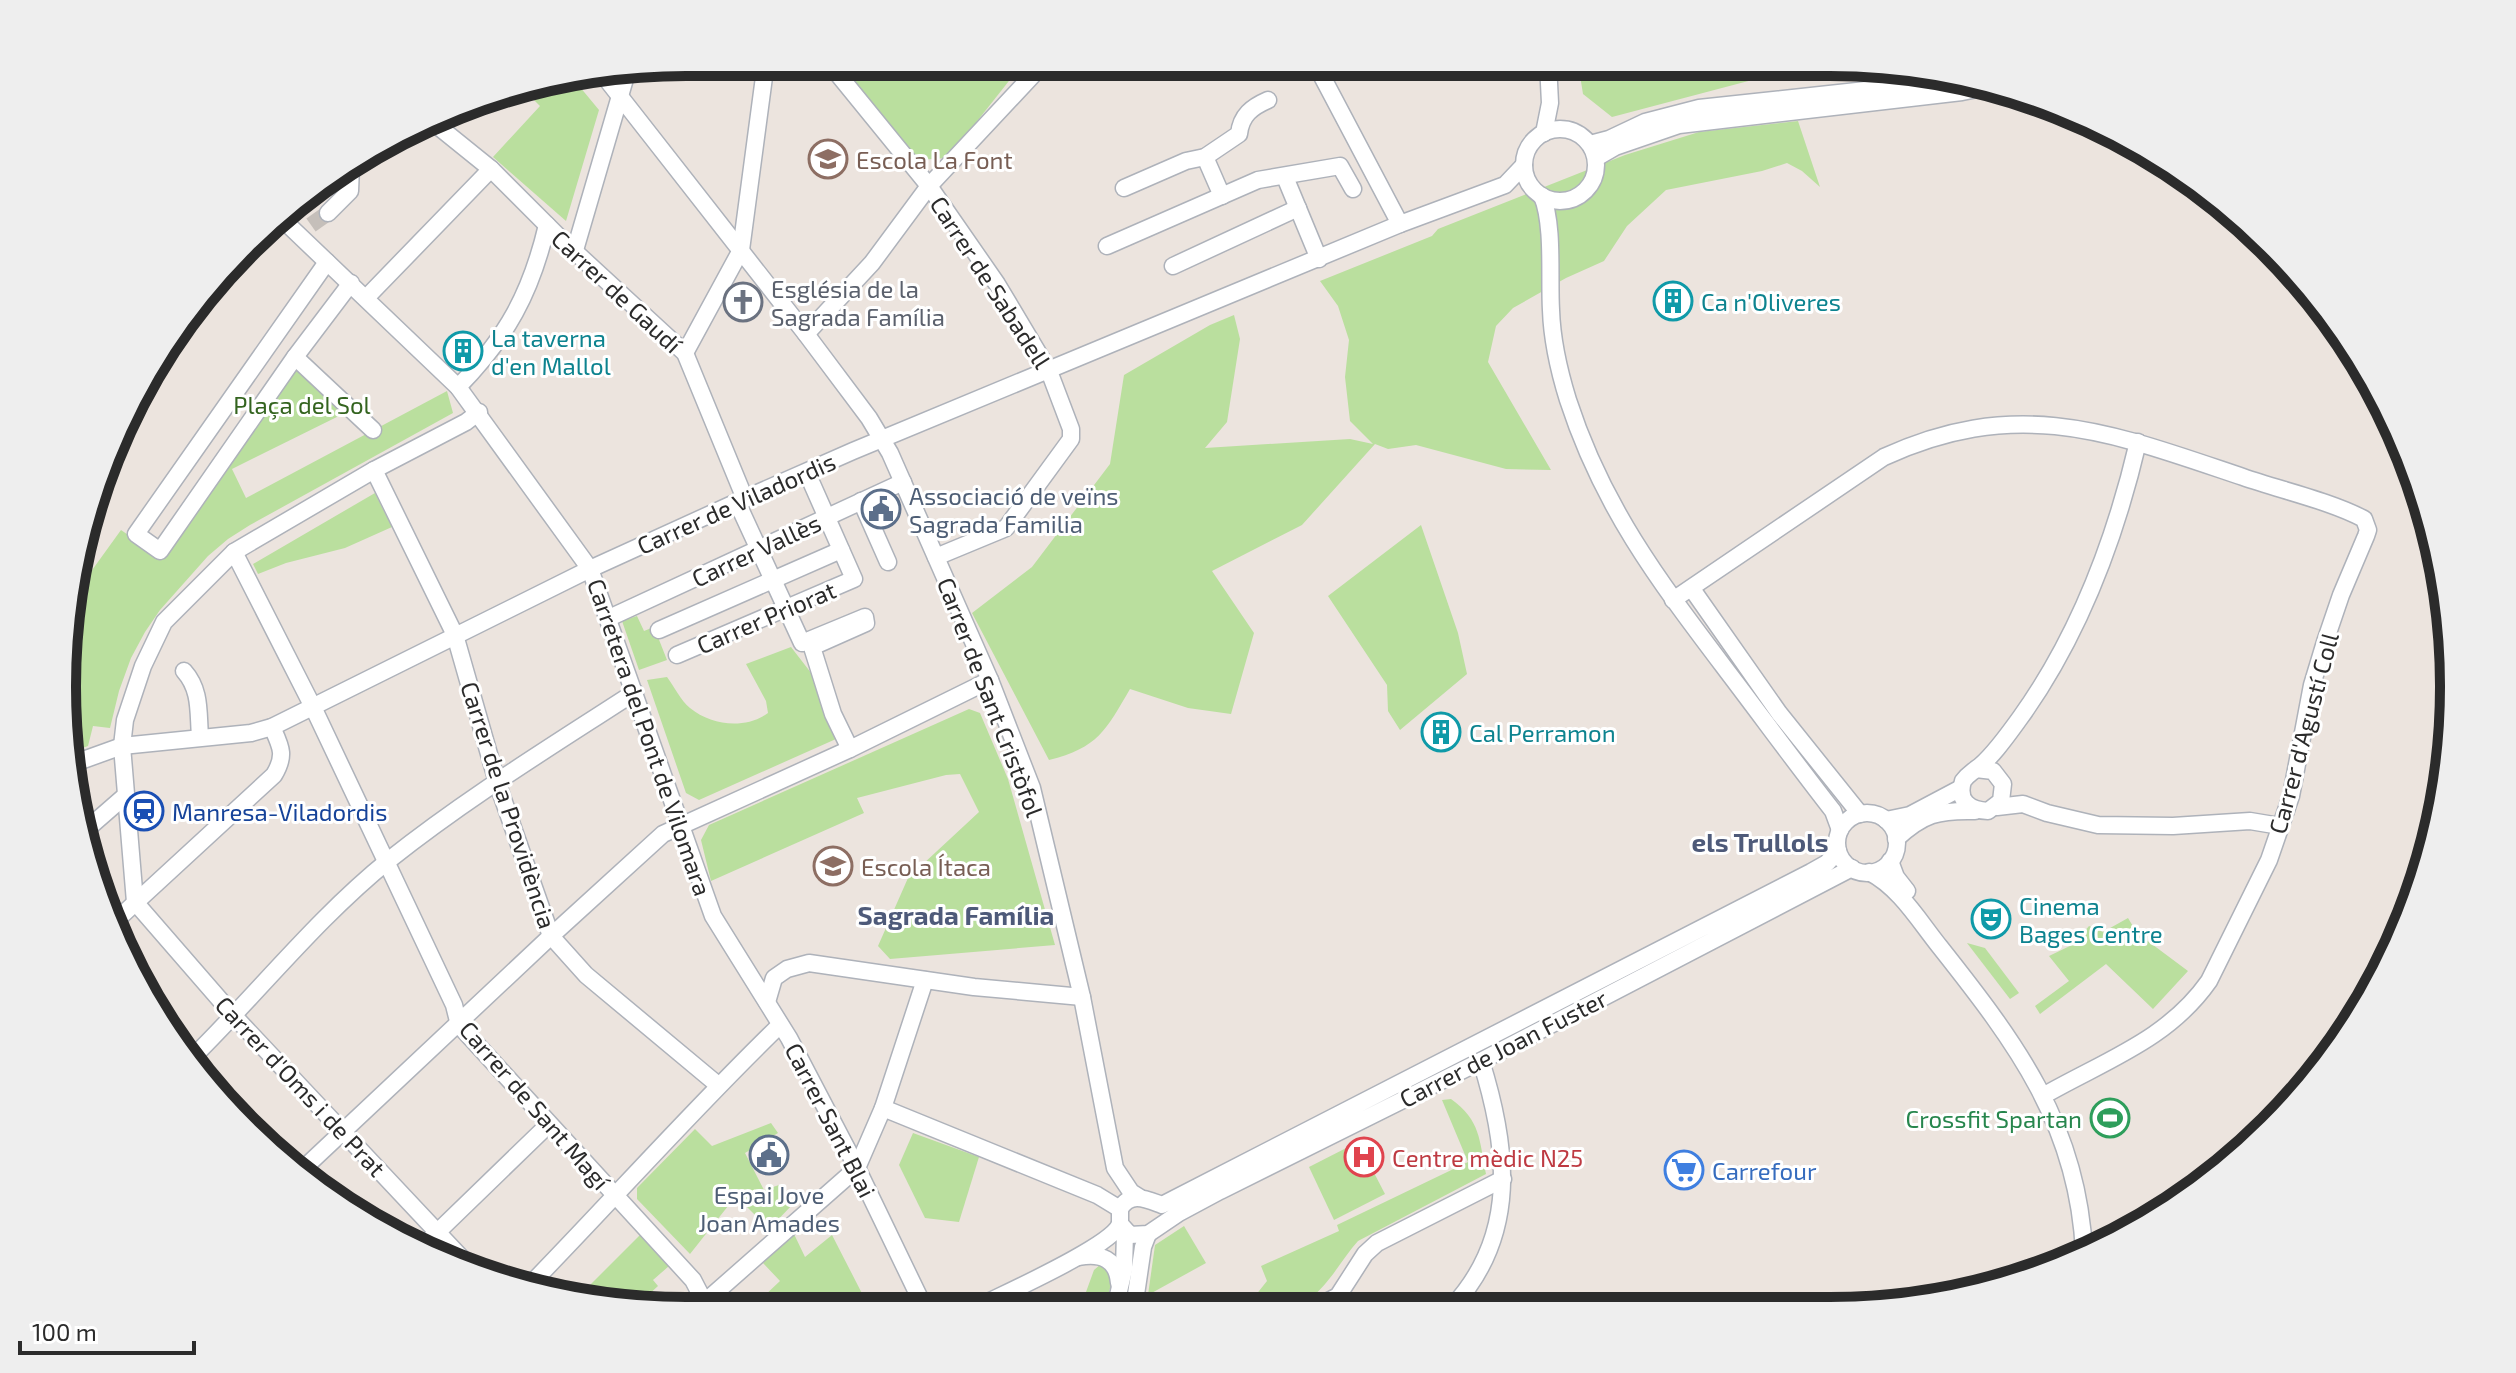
<svg xmlns="http://www.w3.org/2000/svg" width="2516" height="1373" viewBox="0 0 2516 1373" font-family="'Exo 2',sans-serif">
<style>
.green{fill:#badf9e}
.lines{fill:none;stroke-linecap:round;stroke-linejoin:round}
.minor-tunnel{stroke:#c5bfba;stroke-width:16;stroke-dasharray:16 8;stroke-linecap:butt}
.minor-casing{stroke:#aeb2ba;stroke-width:19}
.minor{stroke:#fff;stroke-width:16}
.labels{text-anchor:middle;dominant-baseline:central;stroke-width:6;stroke-linejoin:round;paint-order:stroke}
.education-label{font-size:24px;fill:#785e54;stroke:#fff;text-anchor:start}
.street-label{font-size:24px;fill:#2b2b2b;stroke:#fff}
.worship-label{font-size:24px;fill:#5b616d;stroke:#fff;text-anchor:start}
.culture-label{font-size:24px;fill:#0d838f;stroke:#fff;text-anchor:start}
.park-label{font-size:24px;fill:#34641f;stroke:#fff}
.service-label{font-size:24px;fill:#4e5e75;stroke:#fff;text-anchor:start}
.transit-label{font-size:24px;fill:#164399;stroke:#fff;text-anchor:start}
.leisure-label{font-size:24px;fill:#27864d;stroke:#fff;text-anchor:end}
.health-label{font-size:24px;fill:#be3a42;stroke:#fff;text-anchor:start}
.shop-label{font-size:24px;fill:#366cbe;stroke:#fff;text-anchor:start}
.neighbourhood-label{font-size:26px;font-weight:bold;fill:#4e5a79;stroke:#fff}
.rim{fill:none;stroke:#2b2b2b;stroke-width:10}
</style>
<rect width="100%" height="100%" fill="#ece4de"/>
<g class="green">
<path d="M837,62h187l-76,96 -31,2z"/>
<path d="M1578,63h243l1,12 -66,4 -144,38 -29,-23z"/>
<path d="M575,81l24,29 -33,111 -73,-64 47,-51 -9,-9 5,-6 -3,-4z"/>
<path d="M1798,121l22,66 -18,-16 -15,-8 -25,8 -96,19 -39,36 -23,35 -38,17 -53,30 -17,18 -8,36 63,108 -45,-1 -90,-24 -28,4 -13,-5 -73,81 -90,46 42,62 -23,81 -43,-6 -58,-19c-24,41 -32,59 -81,71l-77,-147 60,-46 78,-103 14,-89 86,-50 24,-10 6,24 -13,83 -22,26 145,-9 23,5 -23,-23 -5,-44 4,-37 -11,-34 -18,-25 112,-45 6,-7 187,-74 74,-23z"/>
<path d="M297,363l52,48 -117,58 14,29 201,-107 6,22 -203,112 -22,14 -20,17 -48,54 -15,22 -14,26 -12,33 -9,37 -17,-2 -5,20 -19,7 -6,-25 14,-137 44,-61 39,27z"/>
<path d="M375,493l17,34 -47,21 -59,15 -28,11 -5,-10z"/>
<path d="M1421,525l37,108 9,41 -67,56 -12,-19 -1,-26 -59,-89z"/>
<path d="M637,616l7,15 10,-4 13,33 -28,10 -17,-49z"/>
<path d="M791,647l24,31 21,61 -137,61 -13,-7 -39,-113 20,-3c7,9 14,24 23,31 22,18 56,21 78,5l-2,-12 -20,-37z"/>
<path d="M2452,667l-3,101 -28,119 -14,31 8,-67z"/>
<path d="M969,709l11,4 28,66 47,166 -165,14 -12,-13 30,-68 71,-66 -19,-38 -14,1 -89,23 7,15 -153,68 -10,-41 8,-15z"/>
<path d="M2128,918l9,15 51,38 -35,38 -47,-45 -66,50 -5,-8 34,-25 -20,-25 25,-12 15,-18 14,6z"/>
<path d="M1967,943l18,5 34,45 -9,6z"/>
<path d="M1451,1099c30,22 28,40 35,75l-128,67c-20,22 -36,59 -67,67 -17,4 -41,0 -58,0l22,-12 12,-15 -6,-15 78,-35 -2,-6 131,-63 -26,-62z"/>
<path d="M771,1123l7,10 -33,20 19,37 18,-6 12,19 -25,26 -33,-33 -46,58 -53,-55v-11l58,-59 17,17z"/>
<path d="M913,1133l66,24 -20,65 -34,-4 -26,-53z"/>
<path d="M1358,1142l27,52 -51,26 -25,-53z"/>
<path d="M1184,1226l22,37 -58,32 7,-50z"/>
<path d="M794,1234l11,23 27,-22 38,74h-106l-3,-10 19,-18 -17,-18z"/>
<path d="M640,1235l29,31 -16,14 5,6 -24,22 -57,-10z"/>
<path d="M1101,1264l5,1 6,17 -8,26h-47l29,-16 8,-22z"/>
</g>
<g class="lines">
<path class="minor-tunnel" d="M311,225l17,-12"/>
<defs>
<g id="minor">
<path d="M828,62l101,124 68,98 52,87 22,58v10l-65,89 -70,29"/>
<path d="M1315,63l85,161"/>
<path d="M604,76l202,258 63,84 21,35 100,227 42,108 50,209 33,171 16,24 8,5"/>
<path d="M434,123l57,46 68,68 126,116 60,146"/>
<circle cx="1560" cy="165" r="36"/>
<path d="M1544,133l6,-30 -2,-40"/>
<path d="M1590,144l19,-5 36,-17 54,-14 268,-29"/>
<path d="M1205,157l17,39"/>
<path d="M1596,158l19,-11 64,-22 283,-33 35,-7"/>
<path d="M1285,177l34,82"/>
<path d="M1124,188l62,-27 19,-4 34,-23c2,-19 13,-27 29,-34"/>
<path d="M1542,196c12,29 7,81 9,114 1,31 8,61 17,90 35,108 91,181 159,271 35,46 70,94 106,140l7,19"/>
<path d="M328,213l22,-22 1,-24"/>
<path d="M281,218l177,169 132,182 123,347 76,122 68,130 68,141"/>
<path d="M1107,246l151,-66 82,-14 13,23"/>
<path d="M575,250l52,-178"/>
<path d="M327,262l-191,272 24,17 135,-194 56,-74"/>
<path d="M1173,266l125,-58"/>
<path d="M366,298l125,-129"/>
<path d="M806,334l66,-71 57,-77 116,-124"/>
<path d="M685,353l56,-103 25,-188"/>
<path d="M295,357l78,73"/>
<path d="M458,387c49,-50 73,-94 89,-162"/>
<path d="M374,470l81,165 42,147 54,154 35,39 132,110"/>
<path d="M861,501l27,61"/>
<path d="M737,502l65,141 63,-26 1,6 -54,24 21,67 17,35"/>
<path d="M234,552l79,155 141,298 5,20 234,255 15,29"/>
<path d="M1692,589l87,124 81,101"/>
<path d="M1673,600l211,-143c135,-62 228,-24 359,20 37,13 87,24 121,42l4,11 -2,6 -25,59 -16,47 -13,43 -21,111 -22,64 -60,121c-40,57 -100,78 -159,111"/>
<path d="M609,618l294,-136"/>
<path d="M659,630l182,-80"/>
<path d="M677,655l177,-76 -42,-95"/>
<path d="M184,671c17,19 14,41 16,65"/>
<path d="M72,764l50,-18 129,-13 21,-6 318,-158 147,-67 116,-51 547,-227 105,-39 19,-20"/>
<path d="M1976,769l17,2 10,13 -2,17 -13,10c-19,-1 -31,-10 -25,-30 4,-6 7,-7 13,-12 15,-10 33,-36 44,-51 59,-82 95,-178 118,-276"/>
<path d="M1997,807l26,-3 24,9 51,12 75,1 77,-5 30,5"/>
<circle cx="1867" cy="843" r="30"/>
<path d="M1886,820l24,-5 51,-27"/>
<path d="M87,829l39,-34"/>
<path d="M1896,839c27,-25 42,-29 79,-28"/>
<path d="M1838,851l-11,12 -16,9 -649,333c-16,-6 -32,-14 -42,4v15l10,11 18,-1 31,-21 41,-22 261,-130 371,-193"/>
<path d="M1890,861l6,16 11,14"/>
<path d="M1869,872c31,16 50,49 71,75 76,96 138,178 144,305"/>
<path d="M135,902l-13,-156 3,-26 18,-54 21,-44 70,-70 140,-82 92,-48 13,-10"/>
<path d="M135,902l99,114 237,252"/>
<path d="M110,926l164,-151c12,-20 7,-28 -2,-48"/>
<path d="M767,1002l7,-24 13,-9 22,-6 165,24 108,10"/>
<path d="M192,1058c66,-65 125,-140 197,-198 78,-62 163,-114 246,-168"/>
<path d="M883,1108l214,87 23,14"/>
<path d="M303,1169l248,-233 112,-102 187,-85 140,-69"/>
<path d="M422,1247l126,-122"/>
<path d="M1079,1257c22,-4 38,2 40,26"/>
<path d="M525,1290c86,-88 167,-180 255,-265"/>
<path d="M1452,1307c67,-72 56,-160 29,-246"/>
<path d="M698,1308l159,-140 26,-60 42,-128"/>
<path d="M1115,1308l9,-38 1,-38"/>
<path d="M1134,1308l9,-61 5,-13"/>
<path d="M1315,1308l23,-12 27,-42 12,-11 126,-64"/>
<path d="M974,1309c27,-14 137,-62 146,-85"/>
</g>
</defs>
<use href="#minor" class="minor-casing"/>
<use href="#minor" class="minor"/>
</g>
<defs>
<symbol id="school-ring" viewBox="-11 -11 22 22"><circle r="9.5" fill="#fff" stroke="#8d6e63" stroke-width="1.5"/><path d="M0-5L7-2L0 1L-7-2ZM-4 1L0 2.5L4 1V4Q0 6-4 4Z" fill="#8d6e63"/></symbol>
<symbol id="building-ring" viewBox="-11 -11 22 22"><circle r="9.5" fill="#fff" stroke="#0f9aa8" stroke-width="1.5"/><path d="M-4-6H4V6H1V3H-1V6H-4ZM-2.5-4.3h1.7v1.8h-1.7ZM.8-4.3h1.7v1.8H.8ZM-2.5-1h1.7V.8h-1.7ZM.8-1h1.7V.8H.8Z" fill="#0f9aa8"/></symbol>
<symbol id="church-ring" viewBox="-11 -11 22 22"><circle r="9.5" fill="#fff" stroke="#6b7280" stroke-width="1.5"/><path d="M-1.2-6h2.4v3.5h3.3v2.4h-3.3V6h-2.4V-.1h-3.3v-2.4h3.3Z" fill="#6b7280"/></symbol>
<symbol id="civic-ring" viewBox="-11 -11 22 22"><circle r="9.5" fill="#fff" stroke="#5c6f8a" stroke-width="1.5"/><path d="M-.6-6.5H3V-4.5H.6V-3L4-1V1h2V6H-6V1h2V-1L-.6-3ZM-1.2 2.5V6h2.4V2.5Z" fill="#5c6f8a"/></symbol>
<symbol id="station-ring" viewBox="-11 -11 22 22"><circle r="9.5" fill="#fff" stroke="#1a4fb4" stroke-width="1.5"/><path d="M-3-6H3Q5-6 5-4V2Q5 4 3 4L4.5 6H3L1.5 4h-3L-3 6H-4.5L-3 4Q-5 4-5 2V-4Q-5-6-3-6ZM-3.5-4v3h7v-3ZM-3.5 1v1.5H-2V1ZM2 1v1.5H3.5V1Z" fill="#1a4fb4"/></symbol>
<symbol id="theatre-ring" viewBox="-11 -11 22 22"><circle r="9.5" fill="#fff" stroke="#0f9aa8" stroke-width="1.5"/><path d="M-5-5.5Q0-4 5-5.5V0Q5 5 0 6Q-5 5-5 0ZM-3.3-2.5H-1v1.5H-3.3ZM1-2.5H3.3v1.5H1ZM-2.8 1Q0 5.5 2.8 1Z" fill="#0f9aa8"/></symbol>
<symbol id="stadium-ring" viewBox="-11 -11 22 22"><circle r="9.5" fill="#fff" stroke="#2e9e5b" stroke-width="1.5"/><path d="M0-5a6.5 5 0 1 0 0 10a6.5 5 0 1 0 0-10ZM-3.5-1.8h7v3.6h-7Z" fill="#2e9e5b"/></symbol>
<symbol id="hospital-ring" viewBox="-11 -11 22 22"><circle r="9.5" fill="#fff" stroke="#e0444e" stroke-width="1.5"/><path d="M-5-5h3v3.5h4V-5h3V5h-3V1.5h-4V5h-3Z" fill="#e0444e"/></symbol>
<symbol id="supermarket-ring" viewBox="-11 -11 22 22"><circle r="9.5" fill="#fff" stroke="#3f7fe0" stroke-width="1.5"/><path d="M-6-5.5h2.5l.6 2H6L4.5 2H-2.5L-4.4-4H-6ZM-1.5 3.2a1.3 1.3 0 1 0 .1 0ZM3 3.2a1.3 1.3 0 1 0 .1 0Z" fill="#3f7fe0"/></symbol>
</defs>
<g fill-rule="evenodd">
<use href="#school-ring" x="806" y="137" width="44" height="44"/>
<use href="#building-ring" x="1651" y="279" width="44" height="44"/>
<use href="#church-ring" x="721" y="280" width="44" height="44"/>
<use href="#building-ring" x="441" y="329" width="44" height="44"/>
<use href="#civic-ring" x="859" y="487" width="44" height="44"/>
<use href="#building-ring" x="1419" y="710" width="44" height="44"/>
<use href="#station-ring" x="122" y="789" width="44" height="44"/>
<use href="#school-ring" x="811" y="844" width="44" height="44"/>
<use href="#theatre-ring" x="1969" y="897" width="44" height="44"/>
<use href="#stadium-ring" x="2088" y="1096" width="44" height="44"/>
<use href="#civic-ring" x="747" y="1133" width="44" height="44"/>
<use href="#hospital-ring" x="1342" y="1135" width="44" height="44"/>
<use href="#supermarket-ring" x="1662" y="1148" width="44" height="44"/>
</g>
<g class="labels">
<g class="education-label">
<text x="856" y="159">Escola La Font</text>
<text x="861" y="866">Escola Ítaca</text>
</g>
<g class="street-label">
<text transform="translate(991 282) rotate(57)">Carrer de Sabadell</text>
<text transform="translate(617 291) rotate(43)">Carrer de Gaudí</text>
<text transform="translate(736 503) rotate(-24)">Carrer de Viladordis</text>
<text transform="translate(756 550) rotate(-25)">Carrer Vallès</text>
<text transform="translate(766 617) rotate(-23)">Carrer Priorat</text>
<text transform="translate(991 697) rotate(69)">Carrer de Sant Cristòfol</text>
<text transform="translate(2303 733) rotate(-75)">Carrer d'Agustí Coll</text>
<text transform="translate(650 737) rotate(71)">Carretera del Pont de Vilomara</text>
<text transform="translate(509 805) rotate(72)">Carrer de la Providència</text>
<text transform="translate(1503 1048) rotate(-27)">Carrer de Joan Fuster</text>
<text transform="translate(301 1086) rotate(47)">Carrer d'Oms i de Prat</text>
<text transform="translate(535 1105) rotate(49)">Carrer de Sant Magí</text>
<text transform="translate(831 1120) rotate(63)">Carrer Sant Blai</text>
</g>
<g class="worship-label">
<text x="771" y="288">Església de la<tspan x="771" dy="28">Sagrada Família</tspan></text>
</g>
<g class="culture-label">
<text x="1701" y="301">Ca n'Oliveres</text>
<text x="491" y="337">La taverna<tspan x="491" dy="28">d'en Mallol</tspan></text>
<text x="1469" y="732">Cal Perramon</text>
<text x="2019" y="905">Cinema<tspan x="2019" dy="28">Bages Centre</tspan></text>
</g>
<g class="park-label">
<text x="302" y="404">Plaça del Sol</text>
</g>
<g class="service-label">
<text x="909" y="495">Associació de veïns<tspan x="909" dy="28">Sagrada Familia</tspan></text>
<text x="769" y="1194" text-anchor="middle">Espai Jove<tspan x="769" dy="28">Joan Amades</tspan></text>
</g>
<g class="transit-label">
<text x="172" y="811">Manresa-Viladordis</text>
</g>
<g class="leisure-label">
<text x="2082" y="1118">Crossfit Spartan</text>
</g>
<g class="health-label">
<text x="1392" y="1157">Centre mèdic N25</text>
</g>
<g class="shop-label">
<text x="1712" y="1170">Carrefour</text>
</g>
<g class="neighbourhood-label">
<text x="1760" y="841">els Trullols</text>
<text x="956" y="914">Sagrada Família</text>
</g>
</g>
<path d="M0 0H2516V1373H0ZM686 76H1830A610 610 0 0 1 2440 686V687A610 610 0 0 1 1830 1297H686A610 610 0 0 1 76 687V686A610 610 0 0 1 686 76Z" fill="#eee" fill-rule="evenodd"/>
<path class="rim" d="M686 76H1830A610 610 0 0 1 2440 686V687A610 610 0 0 1 1830 1297H686A610 610 0 0 1 76 687V686A610 610 0 0 1 686 76Z"/>
<path d="M20 1341v12h174v-12" fill="none" stroke="#2b2b2b" stroke-width="4"/>
<text x="32" y="1341" font-size="24" fill="#2b2b2b" stroke="#ffffff" stroke-width="6" paint-order="stroke">100 m</text>
</svg>
